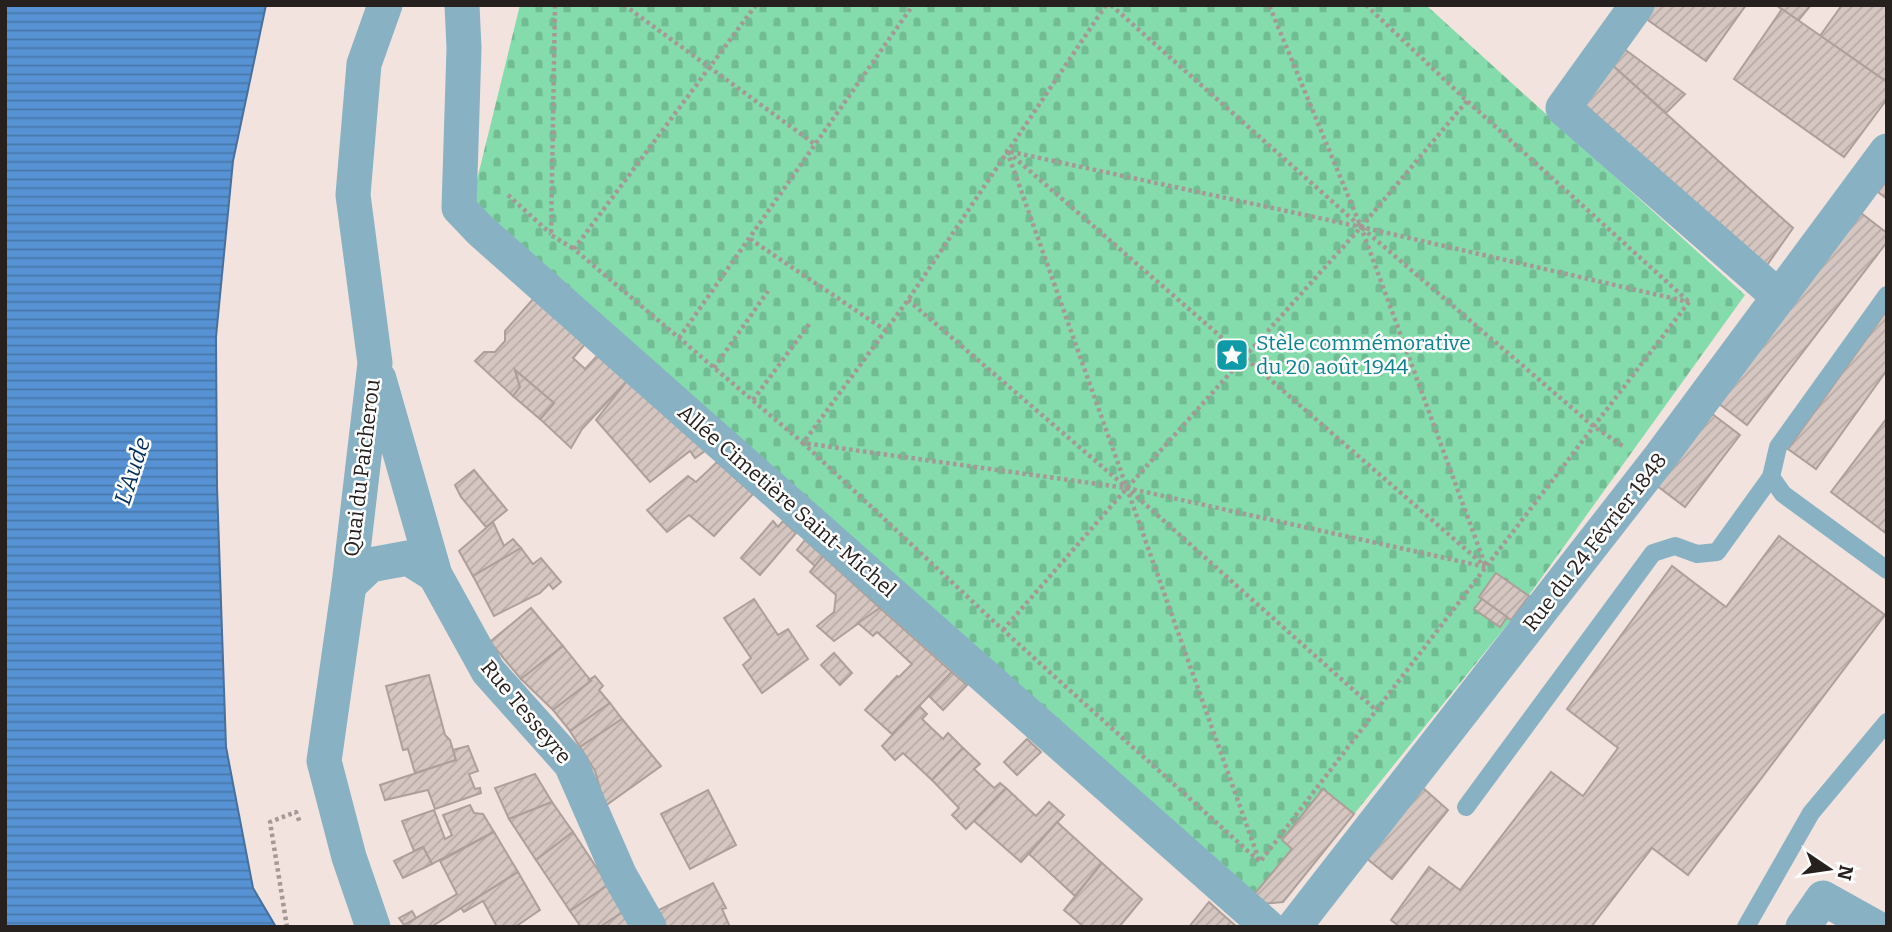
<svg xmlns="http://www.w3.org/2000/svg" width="1892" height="932" viewBox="0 0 1892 932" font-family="Bitter,serif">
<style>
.cemetery{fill:url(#cemetery-stones)}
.water{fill:url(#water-rules);stroke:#48709d;stroke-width:2}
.building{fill:url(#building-hatch);stroke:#ad9f9a;stroke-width:2}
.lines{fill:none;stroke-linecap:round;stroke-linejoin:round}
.path{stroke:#a59995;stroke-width:4.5;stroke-dasharray:3.5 3.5;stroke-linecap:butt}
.lane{stroke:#88b2c4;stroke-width:18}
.street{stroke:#88b2c4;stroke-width:35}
.labels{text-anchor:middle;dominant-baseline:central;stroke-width:5;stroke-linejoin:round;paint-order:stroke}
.culture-label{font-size:21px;fill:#0d838f;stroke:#fff;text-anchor:start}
.street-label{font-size:21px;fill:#26201e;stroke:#fff}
.water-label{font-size:23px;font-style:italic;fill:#03305a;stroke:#fff}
</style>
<defs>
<pattern id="cemetery-stones" width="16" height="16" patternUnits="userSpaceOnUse" patternTransform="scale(1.75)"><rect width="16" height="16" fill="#84dbac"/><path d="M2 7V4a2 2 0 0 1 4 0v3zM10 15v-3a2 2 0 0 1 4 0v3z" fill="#72bc94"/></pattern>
<pattern id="water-rules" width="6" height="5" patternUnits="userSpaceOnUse" patternTransform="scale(1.75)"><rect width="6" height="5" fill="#5793d4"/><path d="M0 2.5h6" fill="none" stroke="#4878ab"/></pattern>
<pattern id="building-hatch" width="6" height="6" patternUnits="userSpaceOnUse" patternTransform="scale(1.75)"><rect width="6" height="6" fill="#d5c6c1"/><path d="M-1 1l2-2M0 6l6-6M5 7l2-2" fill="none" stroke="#b7aaa5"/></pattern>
</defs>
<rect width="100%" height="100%" fill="#f2e3de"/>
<path class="cemetery" d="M520,5h906l319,290 -234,325 -228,282 -23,2 -788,-704z"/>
<path class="water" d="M5,5h261l-33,156 -17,176 1,150 9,260 27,141 23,39h-271z"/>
<g class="building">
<path d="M1655,5h91l-40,56 -61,-43z"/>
<path d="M1776,5h35l-13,16z"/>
<path d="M1842,5h45v77l-67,-46z"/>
<path d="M1782,9l105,73v17l-43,58 -110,-78z"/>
<path d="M1623,48l62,46 -19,19 -55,-49z"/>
<path d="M1611,64l182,164 -28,40 -182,-165z"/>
<path d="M1887,180v19l-9,-7z"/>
<path d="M1861,213l26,20v9l-140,183 -29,-22z"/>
<path d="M534,298l52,45 -13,15 12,11 13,-14 29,26 -45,48 -11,19 -31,-29 14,-16 -39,-33 5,17 -7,9 -38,-35 9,-9h11l10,-11v-10z"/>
<path d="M1887,310v60l-71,99 -28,-20z"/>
<path d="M515,370l39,33 -14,16 -27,-23 7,-9z"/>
<path d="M627,381l78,70 -10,7 -5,-7 -40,31 -54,-62z"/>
<path d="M1711,413l29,22 -55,72 -29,-22z"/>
<path d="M1887,418v116l-56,-42z"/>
<path d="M717,462l36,32 -39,42 -25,-21 -22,17 -20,-22 41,-34 8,6z"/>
<path d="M474,470l33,40 -21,17 -25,-30 -6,-12z"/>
<path d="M773,521l5,6 5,-6 13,12 -36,42 -19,-17z"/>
<path d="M493,522l11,24 9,-7 8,9 -48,28 -14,-25z"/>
<path d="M1779,536l106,79 -197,260 -36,-27 -61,79h-191l-9,-7 38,-53 31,23 91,-118 32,24 35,-48 -51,-39 105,-143 54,41z"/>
<path d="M805,540l18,16 -8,10 -18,-16z"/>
<path d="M521,548l12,16 8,-6 20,24 -8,7 -4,-5 -9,9 -46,23 -21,-40z"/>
<path d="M823,556l57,52 -46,33 -17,-15 17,-14 2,-17 -26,-23z"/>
<path d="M1496,573l33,23 -18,24 -32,-23z"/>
<path d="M754,599l24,36 10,-6 20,30 -46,34 -19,-28 8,-7 -27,-40z"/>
<path d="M1482,599l25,18 -7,10 -26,-18z"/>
<path d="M531,608l32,38 -42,33 -31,-37z"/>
<path d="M880,608l72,64 -60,62 -27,-24 32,-34 2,1 13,-13 -35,-32 -4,4 -15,-13z"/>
<path d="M563,646l28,35 -38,29 -32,-31z"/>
<path d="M834,653l18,20 -12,12 -19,-20z"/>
<path d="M952,672l15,13 -24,25 -14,-14z"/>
<path d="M429,675l16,60 5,5 6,20 -41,13 -7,-24 -5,1 -17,-64z"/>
<path d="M595,676l8,10 -4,4 11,13 -40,28 -17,-21 38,-29 -2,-1z"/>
<path d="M610,703l12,16 -42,28 -10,-16z"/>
<path d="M919,706l8,8 -5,5 21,20 5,-6 15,15 -31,32 -29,-27 -8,7 -13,-14z"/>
<path d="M622,719l39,47 -56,40 -10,-35 -15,-24z"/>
<path d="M1027,739l14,13 -24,23 -13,-13z"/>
<path d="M468,746l10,25 -9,3 6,15 5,-1 1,5 -46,16 -7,-19 -43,10 -5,-15 76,-25 -3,-10z"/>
<path d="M963,748l17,16 -6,5 20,19 6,-5 6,5 -40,41 -14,-14 7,-7 -27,-28z"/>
<path d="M535,774l17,28 -43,17 -14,-31z"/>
<path d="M1422,787l26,23 -56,69 -27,-22z"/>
<path d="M1006,788l30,28 13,-14 15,13 -43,47 -47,-41z"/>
<path d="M1323,789l31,25 -71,88 -23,2 -8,-7 40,-48 -10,-9z"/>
<path d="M708,790l28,55 -46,24 -29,-55z"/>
<path d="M552,802l21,30 -37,28 -27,-41z"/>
<path d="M470,805l4,8 9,1 11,18 -62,32 -9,-17 -9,4 -12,-30 32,-11 11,29 7,-4 -9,-20z"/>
<path d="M1057,822l45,41 -27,33 -46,-42z"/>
<path d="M494,832l24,40 -87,55h-26l-1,-2 53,-31 -17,-33z"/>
<path d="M573,832l35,53 -38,26 -34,-51z"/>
<path d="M423,847l9,17 -29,14 -9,-17z"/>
<path d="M1102,863l40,36 -23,28h-35l-20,-17z"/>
<path d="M518,872l22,38 -25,17h-18l-14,-26 -19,11 -3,-4z"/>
<path d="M713,883l13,25 -4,1 8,18h-67l-8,-15z"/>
<path d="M608,885l18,25 -26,17h-19l-11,-16z"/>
<path d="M1209,902l12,11 16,14h-48z"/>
<path d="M626,910l12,17h-38z"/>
<path d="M412,911l4,7 -12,7 -5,-7z"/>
</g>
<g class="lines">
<g class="path">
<path d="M555,5l-4,230 23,14"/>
<path d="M624,5l192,140"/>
<path d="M756,5l-182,244 229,194 324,45 359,79 -125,-340 -92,-222"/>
<path d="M1106,5l-198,295 -105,143 200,187 257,232 429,-560"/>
<path d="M1111,5l250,222 232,199 31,21"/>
<path d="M1366,5l101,96 221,200"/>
<path d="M1008,152l477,414"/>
<path d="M508,195l43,39"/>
<path d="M750,239l135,91"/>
<path d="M908,300l219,188 249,222"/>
<path d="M679,338l234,-333"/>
<path d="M714,368l54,-77"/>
<path d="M753,400l57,-77"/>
<path d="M1003,630l124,-142 234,-261 106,-126"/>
<path d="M1259,860l-252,-709 354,76 328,75"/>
<path d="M287,927l-17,-105 26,-10 4,11"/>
</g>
<g class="lane">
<path d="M1887,295l-109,152 -7,30 12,17 104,76"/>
<path d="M1466,807l187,-254 22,-7 22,8 20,-2 54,-75"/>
<path d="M1746,927l65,-114 76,-91"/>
</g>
<g class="street">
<path d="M462,5l2,43 -5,160 22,23 787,696"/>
<path d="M1637,5l-74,103 216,189"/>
<path d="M379,379l56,196 53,96 83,93 49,112 29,51"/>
<path d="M349,585l21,-20 38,-7 27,17"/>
<path d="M373,927l-24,-70 -25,-96 25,-176 26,-222 -22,-168 11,-131 21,-59"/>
<path d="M1294,927l367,-471 226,-305"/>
<path d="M1803,927l20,-29 52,29"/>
</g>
</g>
<defs>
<symbol id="sight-square" viewBox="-11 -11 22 22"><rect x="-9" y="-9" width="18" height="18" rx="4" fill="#0f9aa8" stroke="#fff"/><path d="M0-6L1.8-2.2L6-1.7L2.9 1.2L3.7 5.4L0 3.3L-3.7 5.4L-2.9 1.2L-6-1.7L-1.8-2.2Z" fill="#fff"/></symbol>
</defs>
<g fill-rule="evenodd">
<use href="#sight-square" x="1213" y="336" width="38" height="38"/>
</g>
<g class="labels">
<g class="culture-label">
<text x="1256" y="343">Stèle commémorative<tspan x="1256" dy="24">du 20 août 1944</tspan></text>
</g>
<g class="street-label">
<text transform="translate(362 468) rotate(-83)">Quai du Paicherou</text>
<text transform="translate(787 501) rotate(41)">Allée Cimetière Saint-Michel</text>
<text transform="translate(1595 542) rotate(-52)">Rue du 24 Février 1848</text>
<text transform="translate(526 712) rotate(50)">Rue Tesseyre</text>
</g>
<g class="water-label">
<text transform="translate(132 471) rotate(-72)">L'Aude</text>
</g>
</g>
<rect width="1892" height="932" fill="none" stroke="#26201e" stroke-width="14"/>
<g transform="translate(1829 869) rotate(103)" stroke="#ffffff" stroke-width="5" paint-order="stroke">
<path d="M0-5L12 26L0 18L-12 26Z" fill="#26201e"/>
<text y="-10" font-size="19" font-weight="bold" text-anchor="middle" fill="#26201e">N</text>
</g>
</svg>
